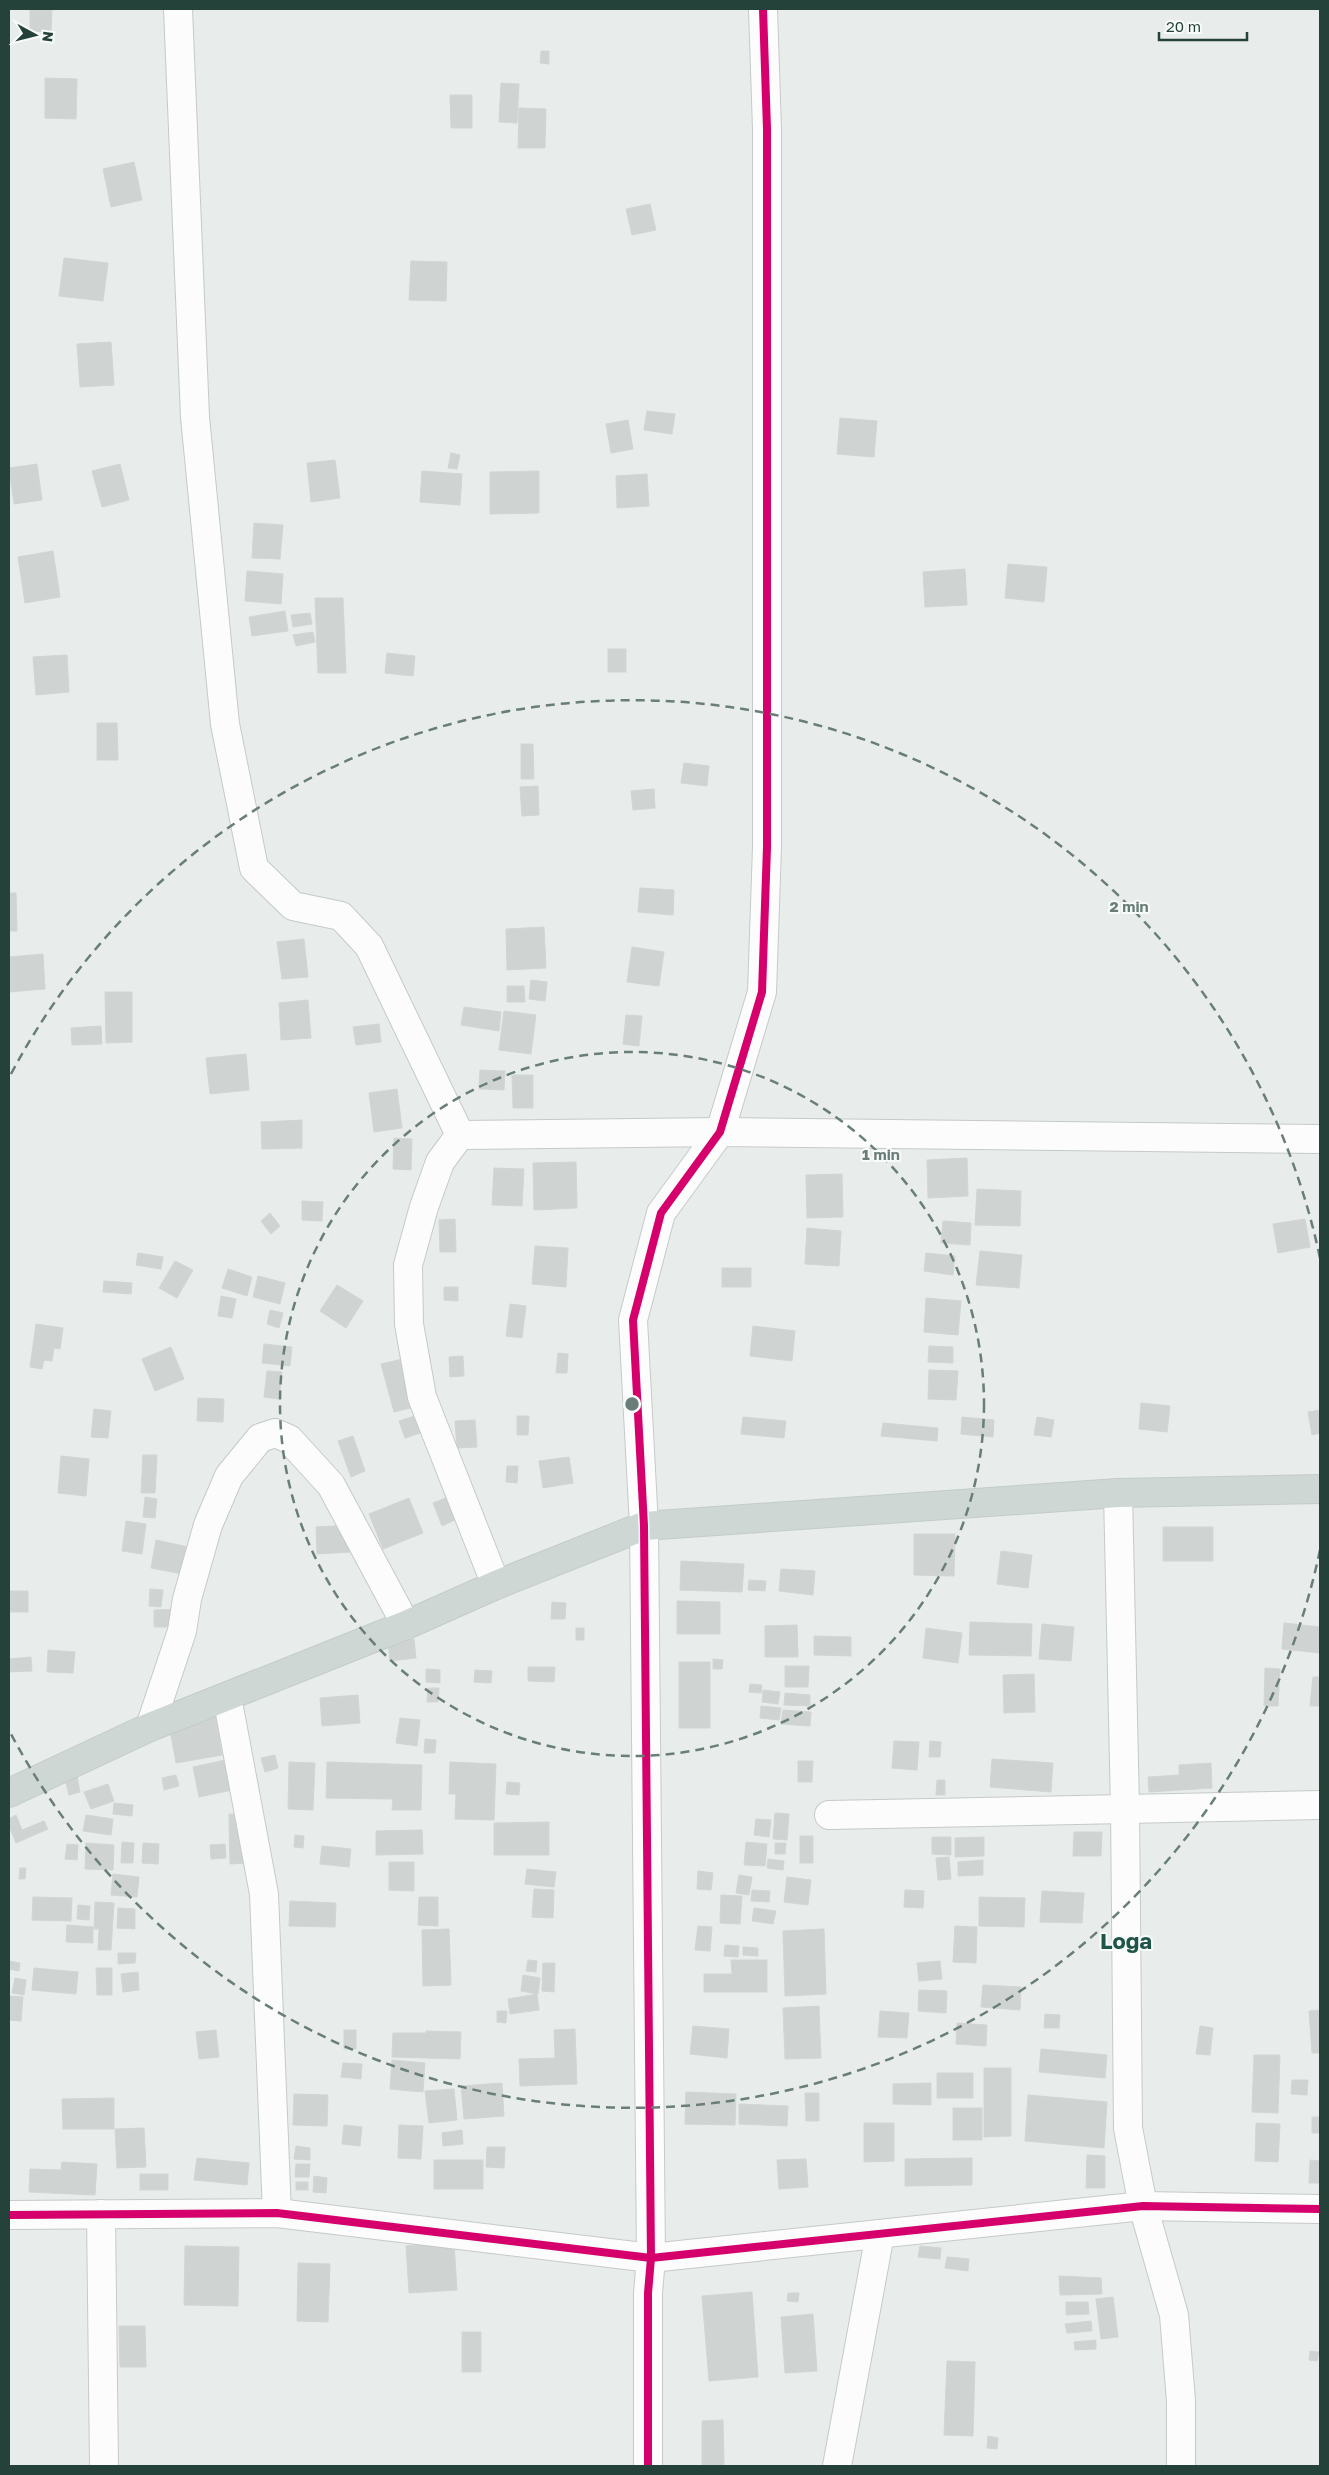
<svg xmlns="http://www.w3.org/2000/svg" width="1329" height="2475" viewBox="0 0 1329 2475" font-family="'Golos Text',sans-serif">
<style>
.building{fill:#cfd4d2;stroke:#d1d6d4}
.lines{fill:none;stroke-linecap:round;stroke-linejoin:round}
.minor-casing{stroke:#c5cac8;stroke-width:30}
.major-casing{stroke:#c3ccc9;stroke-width:30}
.minor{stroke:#fcfcfc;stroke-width:28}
.major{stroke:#cfd7d5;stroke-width:28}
.cycleway-casing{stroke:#f7fbf9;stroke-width:11}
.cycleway{stroke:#d6006c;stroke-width:8}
.ring{fill:none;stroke:#697e78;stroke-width:2.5;stroke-dasharray:9 6}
.labels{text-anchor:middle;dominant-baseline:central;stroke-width:4;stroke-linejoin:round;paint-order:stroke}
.town-label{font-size:22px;font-weight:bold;fill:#1f5548;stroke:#f7fbf9}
.centre{fill:#697e78;stroke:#f7fbf9;stroke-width:2.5}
.ring-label{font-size:15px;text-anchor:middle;font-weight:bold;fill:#697e78;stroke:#f7fbf9;stroke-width:4;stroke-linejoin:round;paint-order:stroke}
</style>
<rect width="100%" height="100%" fill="#e8edeb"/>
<g class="building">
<path d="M30,9h22l-1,23 -21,-1z"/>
<path d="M541,51h8v13l-9,-1z"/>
<path d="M45,78l32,1 -1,40 -31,-1z"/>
<path d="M501,83l18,1 -2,39 -18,-1z"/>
<path d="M450,95h22v33h-21z"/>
<path d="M519,108l27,1 -1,39h-27z"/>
<path d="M134,162l8,38 -31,7 -8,-38z"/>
<path d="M650,204l6,26 -24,5 -6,-26z"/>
<path d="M64,258l44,5 -5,38 -44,-5z"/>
<path d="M411,261l36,1 -1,39 -37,-1z"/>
<path d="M111,342l3,43 -34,2 -3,-43z"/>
<path d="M647,411l28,3 -3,20 -28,-4z"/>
<path d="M840,418l37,3 -3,36 -37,-3z"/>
<path d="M628,420l5,29 -22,4 -5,-29z"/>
<path d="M451,453l9,2 -3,14 -9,-1z"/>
<path d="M335,460l5,38 -29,4 -4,-39z"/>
<path d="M37,464l5,36 -28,4 -5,-36z"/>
<path d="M120,464l9,36 -27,7 -10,-36z"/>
<path d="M422,471l40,3 -2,31 -40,-3z"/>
<path d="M539,471v42l-49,1v-42z"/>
<path d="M647,474l2,32 -32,2 -1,-32z"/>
<path d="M254,523l29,2 -3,34 -28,-1z"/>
<path d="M53,551l7,46 -35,6 -7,-46z"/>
<path d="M1008,564l39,3 -3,35 -39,-4z"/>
<path d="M965,569l2,36 -42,2 -2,-35z"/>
<path d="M247,571l36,3 -2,30 -36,-3z"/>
<path d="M315,598h28l3,75h-28z"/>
<path d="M285,611l3,20 -36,5 -3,-19z"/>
<path d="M310,613l2,11 -19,3 -2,-12z"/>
<path d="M313,632l2,10 -19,4 -3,-11z"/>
<rect x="608" y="649" width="18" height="23"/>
<path d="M387,653l28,3 -2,20 -28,-3z"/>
<path d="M67,655l2,37 -33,3 -3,-38z"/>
<path d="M97,723h20l1,37h-21z"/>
<path d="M521,744h12l1,35h-13z"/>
<path d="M684,763l25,3 -2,20 -26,-3z"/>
<path d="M538,786l1,29 -17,1 -2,-29z"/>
<path d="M654,789l1,19 -22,2 -2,-19z"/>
<path d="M640,888l34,2 -1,25 -35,-3z"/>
<path d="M9,893h7l1,38h-8z"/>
<path d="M544,927l2,41 -39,2 -1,-41z"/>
<path d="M304,939l4,38 -26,2 -5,-37z"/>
<path d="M632,947l32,5 -5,34 -32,-4z"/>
<path d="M43,954l2,35 -36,3v-35z"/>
<path d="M531,980l16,2 -2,19 -16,-2z"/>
<path d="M507,986h17l1,16h-18z"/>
<path d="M105,992h27v50l-26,1z"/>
<path d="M308,1000l3,38 -30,2 -2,-37z"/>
<path d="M464,1007l37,5 -2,19 -38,-6z"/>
<path d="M504,1011l32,4 -5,39 -32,-4z"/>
<path d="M626,1015l16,1 -3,30 -16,-2z"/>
<path d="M379,1024l2,18 -25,3 -3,-18z"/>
<path d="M101,1026l1,18 -30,1 -1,-17z"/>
<path d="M246,1054l3,36 -39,4 -4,-36z"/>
<path d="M480,1070l25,1 -1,19 -25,-1z"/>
<path d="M512,1075h21v33h-20z"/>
<path d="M397,1089l5,39 -28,4 -5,-39z"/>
<path d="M302,1120v28l-40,1 -1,-27z"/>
<path d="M394,1138l18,1 -1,31 -18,-1z"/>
<path d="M967,1158l1,38 -40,2 -1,-38z"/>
<path d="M576,1162l1,46 -43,2 -1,-47z"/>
<path d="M494,1168l30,1 -2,37 -30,-1z"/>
<path d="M842,1174l1,43 -36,1 -1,-43z"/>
<path d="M977,1189l44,2 -1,35 -45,-1z"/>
<path d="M302,1201l21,1 -1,19 -20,-1z"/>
<path d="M270,1213l10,13 -9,8 -10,-13z"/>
<path d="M455,1219l1,33h-16l-1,-32z"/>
<path d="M1305,1219l5,28 -32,6 -5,-29z"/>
<path d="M943,1221l28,2 -1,22 -29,-2z"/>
<path d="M807,1228l34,3 -2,35 -34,-2z"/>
<path d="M535,1246l33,2 -2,39 -34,-3z"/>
<path d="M980,1251l42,4 -3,33 -43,-3z"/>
<path d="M138,1253l25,4 -2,12 -25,-4z"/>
<path d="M926,1253l29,3 -2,19 -29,-4z"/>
<path d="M175,1261l18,9 -16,28 -18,-10z"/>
<rect x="722" y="1268" width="29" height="19"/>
<path d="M228,1269l24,8 -5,19 -25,-8z"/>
<path d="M258,1276l27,7 -5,21 -27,-7z"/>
<path d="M104,1281l28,2 -1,11 -28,-2z"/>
<path d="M337,1285l26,16 -17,27 -26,-17z"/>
<path d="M444,1287h14v14l-14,-1z"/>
<path d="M221,1296l15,3 -4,19 -14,-2z"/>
<path d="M926,1298l35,3 -3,34 -34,-3z"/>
<path d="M510,1304l16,2 -4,32 -16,-2z"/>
<path d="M270,1310l13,3 -4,15 -12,-4z"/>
<path d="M36,1324l27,4 -3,21 -6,-1 -2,13 -8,-1 -2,9 -12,-2z"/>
<path d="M753,1326l42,5 -3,30 -42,-5z"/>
<path d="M264,1344l28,3 -2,19 -28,-3z"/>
<path d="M929,1346l24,1v16l-25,-1z"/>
<path d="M171,1347l13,32 -29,12 -13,-32z"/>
<path d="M558,1353l10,1 -1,19h-11z"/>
<path d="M463,1356l1,20 -14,1 -1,-20z"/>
<path d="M411,1357l12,48 -29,7 -13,-48z"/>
<path d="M929,1370l29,1 -2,29 -28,-1z"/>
<path d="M267,1371l15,1 -3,27 -15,-2z"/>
<path d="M198,1398l26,1 -1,23 -26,-1z"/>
<path d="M1141,1403l29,3 -3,26 -28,-3z"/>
<path d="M94,1409l17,2 -3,27 -17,-1z"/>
<path d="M1320,1410v23l-8,2 -4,-23z"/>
<path d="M427,1412l6,17 -28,9 -6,-17z"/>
<path d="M517,1416h12l-1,19h-11z"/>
<path d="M743,1417l43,4 -2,17 -43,-4z"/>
<path d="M962,1417l32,3 -1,17 -32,-3z"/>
<path d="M1037,1417l17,3 -3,17 -17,-2z"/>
<path d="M475,1420l2,27 -20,1 -2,-27z"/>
<path d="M883,1423l55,5 -1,13 -56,-5z"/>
<path d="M353,1436l12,35 -14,6 -13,-36z"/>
<path d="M143,1455h14l-2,38h-14z"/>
<path d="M61,1456l28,3 -3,37 -28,-3z"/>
<path d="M569,1457l4,26 -30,5 -4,-27z"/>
<path d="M507,1466h11l-1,17 -11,-1z"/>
<path d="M145,1497l12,2 -2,19 -12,-1z"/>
<path d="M448,1497l9,22 -15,7 -9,-23z"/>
<path d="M409,1498l14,35 -40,16 -14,-35z"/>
<path d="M126,1521l20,3 -4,30 -20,-3z"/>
<path d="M350,1525l1,27 -34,2 -1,-27z"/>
<rect x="1163" y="1527" width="50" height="34"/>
<path d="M914,1534h41l-1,42 -40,-1z"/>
<path d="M156,1540l37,8 -5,27 -37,-7z"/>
<path d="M1001,1551l31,4 -4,33 -31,-4z"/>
<path d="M681,1561l63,3 -2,28 -62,-2z"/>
<path d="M781,1569l34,2 -2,24 -34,-4z"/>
<path d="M749,1580l17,1 -1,10 -17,-1z"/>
<path d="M150,1589l13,1 -2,17 -12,-1z"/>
<rect x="9" y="1591" width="19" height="21"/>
<path d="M677,1601l43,1v32h-43z"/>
<path d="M552,1602l14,1 -1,16h-14z"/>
<path d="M180,1609l1,18h-27v-17z"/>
<path d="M970,1622l62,2 -1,32 -62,-1z"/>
<path d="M1284,1623l36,4v26l-38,-4z"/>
<path d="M1042,1624l32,3 -3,34 -32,-2z"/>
<path d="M797,1625l1,32h-33v-31z"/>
<rect x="576" y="1628" width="8" height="12"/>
<path d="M926,1628l36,5 -4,30 -35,-5z"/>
<path d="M814,1636l37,1v19l-37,-1z"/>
<path d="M414,1639l2,19 -26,3 -2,-19z"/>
<path d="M48,1650l27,2 -2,21 -26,-1z"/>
<path d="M31,1657l1,14 -23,1v-13z"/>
<path d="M713,1659l10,1 -1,9h-9z"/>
<rect x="679" y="1662" width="31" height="66"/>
<path d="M785,1666h24l-1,21h-23z"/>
<path d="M528,1667h27l-1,15 -26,-1z"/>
<path d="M1265,1668l15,1 -2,37h-14z"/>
<path d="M426,1669l14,1v13l-14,-1z"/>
<path d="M475,1670l17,1 -1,12 -17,-1z"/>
<path d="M1034,1674l1,38 -31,1 -1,-38z"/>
<path d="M1313,1677h7v29h-10z"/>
<path d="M750,1684l12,1 -1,8 -12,-1z"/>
<path d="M428,1688h11l-1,14h-11z"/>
<path d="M763,1690l17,2 -2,12 -16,-2z"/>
<path d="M785,1693l25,2v11l-26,-1z"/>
<path d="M358,1695l2,28 -38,3 -2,-28z"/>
<path d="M761,1706l20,2 -2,12 -19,-2z"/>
<path d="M783,1710l28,2 -1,14 -29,-2z"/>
<path d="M215,1715l7,40 -46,8 -7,-39z"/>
<path d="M400,1718l20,2 -3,26 -21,-3z"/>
<path d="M425,1739l11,1 -1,13h-11z"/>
<path d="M894,1741l25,1 -2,28 -25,-2z"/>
<path d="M930,1741l11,1 -1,15h-11z"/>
<path d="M275,1755l3,13 -13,4 -4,-14z"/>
<path d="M230,1759l7,30 -38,8 -6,-30z"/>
<path d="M992,1759l61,4 -2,29 -61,-5z"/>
<path d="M798,1761h15l-1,21h-14z"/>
<path d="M289,1762l26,1 -2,47 -25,-1z"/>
<path d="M327,1762l95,3 -1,45h-29l1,-11 -67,-1z"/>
<path d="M450,1762l46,2 -2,56 -39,-1 1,-25h-7z"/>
<path d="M1211,1763l1,25 -63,4 -1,-15 31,-2v-10z"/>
<path d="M176,1775l3,11 -15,4 -2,-12z"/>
<path d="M77,1776l3,16 -11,3 -4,-16z"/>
<path d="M937,1780h8v15h-9z"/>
<path d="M507,1782l13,1 -1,12 -13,-1z"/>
<path d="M108,1784l6,17 -23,8 -7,-17z"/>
<path d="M114,1803l19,2 -1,11 -19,-2z"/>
<path d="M775,1813l14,1 -2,26 -14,-1z"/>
<path d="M229,1814h15l2,49 -16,1z"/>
<path d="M16,1815l6,15 22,-9 4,8 -32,14 -7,-17v-7z"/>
<path d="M86,1815l27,4 -2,16 -28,-4z"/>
<path d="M756,1819l15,1 -2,17 -15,-2z"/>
<path d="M549,1822v33h-55v-32z"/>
<path d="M422,1830l1,24 -47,1v-24z"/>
<path d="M1074,1832h28l-1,24h-28z"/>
<path d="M295,1835l9,1 -1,12 -9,-1z"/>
<rect x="800" y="1836" width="13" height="27"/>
<path d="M932,1837h19v18l-19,-1z"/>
<path d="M984,1837v19l-29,1v-19z"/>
<path d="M122,1842l12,1 -1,20h-12z"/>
<path d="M746,1842l21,2 -2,22 -21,-1z"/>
<path d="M86,1843l28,2 -1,25 -28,-1z"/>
<path d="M143,1843l16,1 -1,20 -16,-1z"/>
<path d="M775,1843h11l-1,11h-10z"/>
<path d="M67,1844l11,1 -1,15 -12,-1z"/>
<path d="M225,1844l1,14 -15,1 -1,-14z"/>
<path d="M322,1846l29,3 -2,18 -29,-3z"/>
<path d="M949,1857l2,22 -13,1 -2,-22z"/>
<path d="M768,1859l16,2 -1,9 -16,-2z"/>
<path d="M983,1860v15l-25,1v-14z"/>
<path d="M389,1862h25v29l-25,-1z"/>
<path d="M20,1868h6l-1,11h-6z"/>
<path d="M527,1869l29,3 -2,15 -29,-3z"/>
<path d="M698,1871l15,2 -2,17 -14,-1z"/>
<path d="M113,1874l26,3 -2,20 -26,-2z"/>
<path d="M739,1875l13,2 -3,18 -13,-2z"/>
<path d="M787,1877l24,3 -3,25 -24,-3z"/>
<path d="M534,1889l20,1 -1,28 -21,-1z"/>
<path d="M752,1890l18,1 -1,11 -18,-1z"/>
<path d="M905,1890l19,1 -1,17 -19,-1z"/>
<path d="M1042,1891l42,2 -2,30 -42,-1z"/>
<path d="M721,1895l21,1 -2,28 -20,-1z"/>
<path d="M33,1897l39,1 -1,23 -39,-1z"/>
<path d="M419,1897h19v29l-20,-1z"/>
<path d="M979,1897l46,1 -1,29 -45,-1z"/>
<path d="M290,1901l46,2 -1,24 -46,-1z"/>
<path d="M95,1902l19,1 -3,47h-13l1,-21h-5z"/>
<path d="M78,1905l12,1 -1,14 -12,-1z"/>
<path d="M118,1908l17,1v20l-18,-1z"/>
<path d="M754,1908l22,3 -3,13 -21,-3z"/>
<path d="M67,1925l26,2v16l-27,-1z"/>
<path d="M698,1926l14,1 -2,24 -15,-1z"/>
<path d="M955,1926l22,1 -1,36 -23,-1z"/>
<path d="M449,1929l2,56 -28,1 -1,-56z"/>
<path d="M824,1929l2,65 -41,2 -2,-65z"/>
<path d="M725,1945l14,1 -1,11 -14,-1z"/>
<path d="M743,1947l15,1v8l-15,-1z"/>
<path d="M118,1953h18l-1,10 -17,1z"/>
<path d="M528,1960l9,1 -1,11 -10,-1z"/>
<path d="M731,1960h36v32h-63v-18h28z"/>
<path d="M9,1961l11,2 -1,8 -10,-2z"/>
<path d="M940,1961l2,18 -23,2 -2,-18z"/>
<path d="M543,1963h12l-1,29 -12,-1z"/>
<path d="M34,1968l44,4 -2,22 -44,-4z"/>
<path d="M96,1968h16v27h-15z"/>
<path d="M138,1972l1,18 -16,2 -2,-18z"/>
<path d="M523,1975l17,3 -2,16 -17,-3z"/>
<path d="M15,1978l11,2 -2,15 -12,-2z"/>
<path d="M983,1985l38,2 -1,23 -39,-3z"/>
<path d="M919,1990l28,1 -1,22 -28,-2z"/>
<path d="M537,1994l2,16 -29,4 -2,-15z"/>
<path d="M9,1996l14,1 -2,24 -12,-1z"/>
<path d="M819,2006l2,52 -36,1 -2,-51z"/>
<path d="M1320,2010v43h-8l-3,-42z"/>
<path d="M497,2011h10l-1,12 -9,-1z"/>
<path d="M880,2011l29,2 -2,25 -29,-1z"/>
<path d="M1045,2014l15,1 -1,13h-15z"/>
<path d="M957,2023l30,2 -1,21 -30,-2z"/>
<path d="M693,2026l36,3 -2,29 -37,-4z"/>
<path d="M1200,2026l13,2 -3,27 -14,-1z"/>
<path d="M575,2029l2,55 -57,2 -1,-27 36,-1 -1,-28z"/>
<path d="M216,2030l3,27 -20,2 -3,-27z"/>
<rect x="344" y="2030" width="12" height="19"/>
<path d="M426,2031l35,1 -1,27 -68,-2 1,-24h33z"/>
<path d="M1041,2049l66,6 -2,23 -66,-6z"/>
<path d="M1254,2055h26l-2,58 -26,-1z"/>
<path d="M392,2060l33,3 -2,29 -33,-3z"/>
<path d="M343,2063l19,1 -1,15 -20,-2z"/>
<path d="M984,2068h27v68l-27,1z"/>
<rect x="937" y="2073" width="36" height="25"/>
<path d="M1292,2080h16l-1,15 -16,-1z"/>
<path d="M502,2083l2,33 -40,3 -3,-33z"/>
<path d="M931,2083v22l-38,-1v-20z"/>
<path d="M454,2089l3,31 -28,3 -4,-32z"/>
<path d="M686,2092l50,2 -1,31 -50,-1z"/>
<path d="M805,2093h14v28h-13z"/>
<path d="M294,2094l34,1 -1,31 -34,-1z"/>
<path d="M1028,2095l79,7 -3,46 -79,-7z"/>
<path d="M114,2098v31h-51l-1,-30z"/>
<path d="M739,2104l49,2 -1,20 -48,-2z"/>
<rect x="953" y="2108" width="29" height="32"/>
<rect x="1312" y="2117" width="8" height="16"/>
<path d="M864,2123h30v38l-30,1z"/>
<path d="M1256,2123l24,1 -2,38 -23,-1z"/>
<path d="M344,2125l18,2 -2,19 -18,-2z"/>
<path d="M399,2125l24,1 -2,33 -23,-1z"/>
<path d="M144,2128l2,39 -29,1 -2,-39z"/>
<path d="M462,2130l1,14 -20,2 -1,-13z"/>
<path d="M296,2146l14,2v12l-16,-1z"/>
<path d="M487,2147h18l-1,21 -18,-1z"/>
<path d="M1087,2155l18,1v32h-19z"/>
<path d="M197,2158l52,5 -2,22 -53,-5z"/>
<path d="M972,2158v27l-67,1v-27z"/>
<path d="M806,2159l2,28 -29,2 -2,-29z"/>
<rect x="434" y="2160" width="49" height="29"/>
<path d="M1310,2160l10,1v22h-11z"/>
<path d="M62,2162l35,2 -2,31 -66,-3 1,-23 31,1z"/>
<path d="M296,2164h14l-1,13h-14z"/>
<rect x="140" y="2174" width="28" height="16"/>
<path d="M314,2176l13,2 -1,15 -13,-1z"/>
<rect x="296" y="2182" width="12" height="8"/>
<path d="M454,2242l3,48 -48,3 -3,-47z"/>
<path d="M185,2246l54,1 -1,59 -54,-1z"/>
<path d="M920,2246l21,2 -1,11 -22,-2z"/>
<path d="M947,2257l22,2 -1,12 -23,-3z"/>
<path d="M298,2263l32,1 -2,58 -31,-1z"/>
<path d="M1059,2276l42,2 1,16 -42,1z"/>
<path d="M752,2292l6,85 -49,4 -7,-85z"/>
<path d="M788,2293h11l-1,9 -11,-1z"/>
<path d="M1113,2297l5,40 -17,2 -5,-40z"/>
<path d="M1066,2302h22l1,12 -23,1z"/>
<path d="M813,2314l4,57 -32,2 -4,-56z"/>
<path d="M1091,2321l1,10 -25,2 -2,-9z"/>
<path d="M119,2326h26l1,41h-26z"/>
<rect x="462" y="2332" width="19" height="40"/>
<path d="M1096,2340v9l-21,1 -1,-8z"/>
<path d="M1310,2351l9,1 -2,9 -8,-1z"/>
<path d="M947,2361l28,1 -2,74 -29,-1z"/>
<path d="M723,2420l1,46h-22v-45z"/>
<path d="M988,2436l10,2 -1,11 -10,-1z"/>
</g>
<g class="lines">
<defs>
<g id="minor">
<path d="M178,9l17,408 30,307 29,144 39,38 48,10 28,30 91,189"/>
<path d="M1118,1493l7,315 3,320 15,78 31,109 7,86v65"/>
<path d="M496,1585l-74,-188 -13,-73 -1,-59 16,-58 16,-45 20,-27 260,-3 600,7"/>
<path d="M227,1697l37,197 13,319"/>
<path d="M150,1727l32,-96 5,-32 21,-74 21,-49 31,-38 15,-5 14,6 42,46 75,140"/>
<path d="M829,1815l491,-10"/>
<path d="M101,2214l3,252"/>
<path d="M9,2215l268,-2 374,45 492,-52 177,3"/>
<path d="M648,2466v-173l3,-35 -7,-732 -11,-206 28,-107 59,-81 42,-140 5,-145v-718l-4,-120"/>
<path d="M837,2466l43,-232"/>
</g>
<path id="major" d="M9,1793l141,-66 256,-102 90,-40 148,-59 474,-33 202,-4"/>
</defs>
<use href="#minor" class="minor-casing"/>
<use href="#major" class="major-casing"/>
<use href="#minor" class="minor"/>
<use href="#major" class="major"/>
<defs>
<g id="cycleway">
<path d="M9,2215l268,-2 374,45 492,-52 177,3"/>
<path d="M648,2466v-173l3,-35 -7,-732 -11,-206 28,-107 59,-81 42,-140 5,-145v-718l-4,-120"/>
</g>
</defs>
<use href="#cycleway" class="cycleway-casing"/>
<use href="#cycleway" class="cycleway"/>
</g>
<g class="ring">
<circle cx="632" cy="1404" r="352"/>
<path d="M1320 1550A703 703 0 0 1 11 1734M11 1074A703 703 0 0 1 1320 1258"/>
</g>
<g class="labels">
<g class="town-label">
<text x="1126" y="1940">Loga</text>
</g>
</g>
<circle cx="632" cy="1404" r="8" class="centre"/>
<g class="ring-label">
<text x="1129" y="912">2 min</text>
<text x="881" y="1160">1 min</text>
</g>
<rect width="1329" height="2475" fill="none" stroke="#24423a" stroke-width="20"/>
<g transform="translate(35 35) rotate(97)" stroke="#f7fbf9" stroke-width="4" paint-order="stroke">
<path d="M0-4L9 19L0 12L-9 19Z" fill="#24423a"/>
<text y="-8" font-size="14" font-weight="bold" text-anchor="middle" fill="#24423a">N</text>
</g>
<path d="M1159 32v8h88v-8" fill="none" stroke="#24423a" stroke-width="2.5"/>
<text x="1166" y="32" font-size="15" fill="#24423a" stroke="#f7fbf9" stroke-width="4" paint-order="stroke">20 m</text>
</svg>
